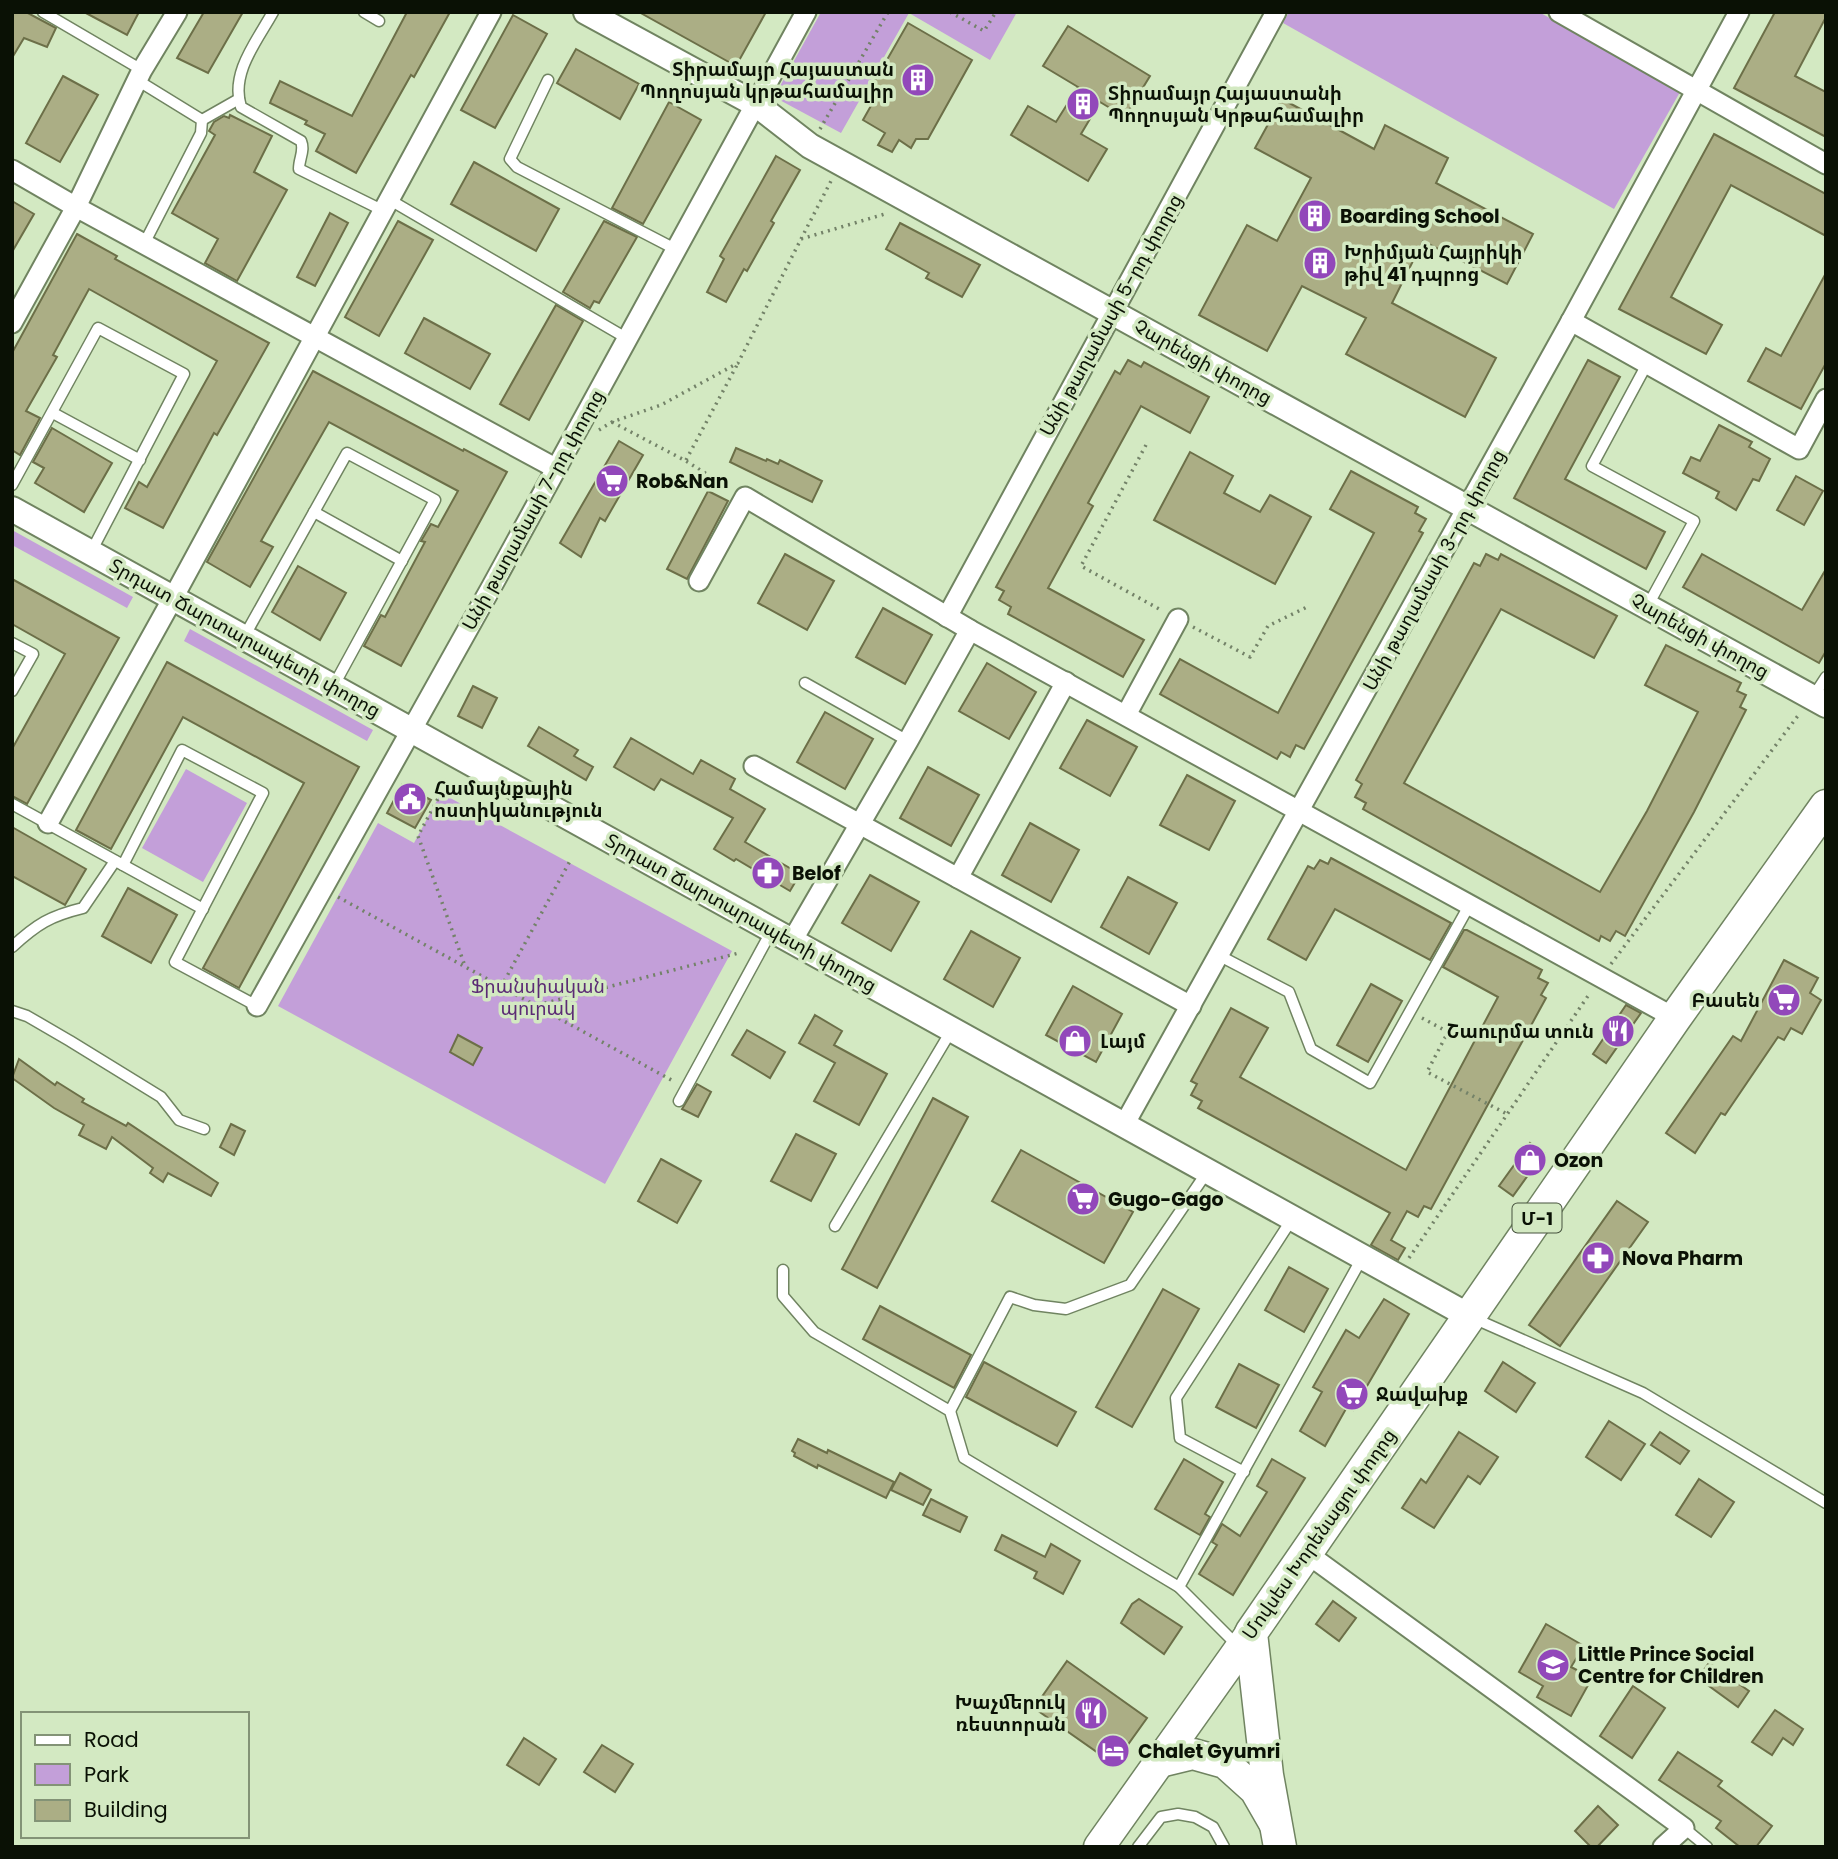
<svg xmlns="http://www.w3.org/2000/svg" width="1838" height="1859" viewBox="0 0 1838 1859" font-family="Poppins,'Noto Sans Armenian',sans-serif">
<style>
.green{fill:#c39fd9}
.building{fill:#abae85;stroke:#6c6f48;stroke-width:2}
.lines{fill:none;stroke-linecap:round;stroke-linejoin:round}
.service-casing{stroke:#708461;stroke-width:13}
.minor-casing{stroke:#708461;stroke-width:23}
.tertiary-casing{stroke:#708461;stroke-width:28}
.primary-casing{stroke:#708461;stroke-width:33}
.trunk-casing{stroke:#708461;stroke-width:35}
.path{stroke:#738268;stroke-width:3.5;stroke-dasharray:2 5;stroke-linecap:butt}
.service{stroke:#fff;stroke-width:10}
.minor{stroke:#fff;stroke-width:19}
.tertiary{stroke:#fff;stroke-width:24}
.primary{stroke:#fff;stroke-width:30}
.trunk{stroke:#fff;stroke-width:32}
.labels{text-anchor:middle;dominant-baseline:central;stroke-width:7;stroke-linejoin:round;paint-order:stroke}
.shield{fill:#d3e9c2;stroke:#46523e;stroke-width:2}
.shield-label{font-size:18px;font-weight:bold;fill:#0a1105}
.poi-label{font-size:19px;font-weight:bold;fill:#0a1105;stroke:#d3e9c2;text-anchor:start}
.street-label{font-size:19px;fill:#0a1105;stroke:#d3e9c2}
.park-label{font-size:19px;fill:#5b2b74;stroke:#d3e9c2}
</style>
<rect width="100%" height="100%" fill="#d3e9c2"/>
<g class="green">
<path d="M821,12h196l-27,48 -81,-47 -68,120 -67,-36z"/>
<path d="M1289,12h250l141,80 -66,117 -331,-186z"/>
<path d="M12,530l121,67 -6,11 -115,-63z"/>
<path d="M190,629l183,101 -6,11 -183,-100z"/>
<path d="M186,769l61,34 -44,79 -61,-34z"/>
<path d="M441,793l291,158 -127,233 -327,-178 100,-183 36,20z"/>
</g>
<g class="building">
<path d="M12,12h14l30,16 -9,19 -23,-9 -12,20z"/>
<path d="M84,12h55l-12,23z"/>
<path d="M204,12h39l-35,61 -31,-15z"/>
<path d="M407,12h43l-36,65 -3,-2 -55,98 -40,-22 9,-17 -20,-10 2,-3 -37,-18 1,-3 9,-19 72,35z"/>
<path d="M639,12h127l-30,54z"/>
<path d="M1775,12h51v5l-31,59 31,16v45l-92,-49z"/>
<path d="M513,15l34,19 -52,94 -34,-18z"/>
<path d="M908,23l64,37 -44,79h-12l-5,9 -12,-8 -7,12 -14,-7 7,-12 -22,-13 9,-16 -8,-4z"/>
<path d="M1068,26l82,50 -25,41 -25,-15 -19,32 26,15 -19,32 -77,-46 17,-29 28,16 22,-35 -35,-21z"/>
<path d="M576,49l63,35 -19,35 -63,-36z"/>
<path d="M63,76l35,19 -38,67 -34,-19z"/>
<path d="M1282,99l92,50 11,-24 63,33 -12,25 97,51 -26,50 -84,-43 -31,62 104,55 -31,59 -119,-63 20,-36 -64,-32 -35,65 -68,-36 48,-90 30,16 34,-63 -56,-30z"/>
<path d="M669,102l32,18 -58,104 -31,-16z"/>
<path d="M230,115l42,21 -18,36 33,18 -50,91 -32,-18 13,-24 -46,-26 43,-78 -6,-4 5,-9 10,-6 5,2z"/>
<path d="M1714,134l112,60v42l-95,-51 -60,112 51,28 -16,29 -87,-45z"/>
<path d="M776,156l24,14 -29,51 3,2 -27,48 -3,-2 -18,33 -19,-10 17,-33 -4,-3z"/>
<path d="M474,162l85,47 -23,42 -85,-47z"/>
<path d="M12,201l22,13 -22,38z"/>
<path d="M330,213l18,10 -33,63 -18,-9z"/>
<path d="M398,221l35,19 -54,96 -34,-19z"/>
<path d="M604,221l33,16 -38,66 -5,-2 -4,7 -27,-16z"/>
<path d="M900,223l80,42 -18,32 -36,-19 3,-5 -43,-24z"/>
<path d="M77,234l40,22 -2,3 154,84 -52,92 -3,-2 -51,95 -38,-20 14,-26 8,5 70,-126 -128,-72 -36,66 4,2 -31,54 14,7 -20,37 -8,-5v-97z"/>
<path d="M1826,273v90l-25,46 -53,-28 18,-33 15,8z"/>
<path d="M556,305l27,16 -54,99 -29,-16z"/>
<path d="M424,318l66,36 -20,35 -65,-36z"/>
<path d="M1128,360l13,7 3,-5 65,35 -19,36 -49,-27 -53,97 5,3 -45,82 96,52 -21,37 -115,-63 3,-7 -12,-7 5,-9 -8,-4 119,-216 5,3z"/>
<path d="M1588,360l32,17 -55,102 100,53 -19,37 -132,-71z"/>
<path d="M313,371l150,80 1,-2 43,23 -106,194 -37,-20 17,-31 4,2 40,-75 -4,-1 10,-17 7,3 20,-36 -129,-69 -68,119 12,6 -23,40 -43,-25z"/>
<path d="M1719,425l33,17 -3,5 21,12 -11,22 -6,-2 -17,31 -20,-12 3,-6 -36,-19 8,-16 9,4z"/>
<path d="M52,428l60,35 -28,49 -49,-29 9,-15 -11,-6z"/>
<path d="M619,441l24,14 -38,66 -5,-3 -19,39 -21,-14z"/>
<path d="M736,448l30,13 1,-2 11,5 2,-4 42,21 -10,21 -82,-40z"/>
<path d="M1190,452l43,24 -9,17 36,19 10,-17 41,22 -36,67 -121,-64z"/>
<path d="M1351,471l67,36 -3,6 11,6 -7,12 4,2 -119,216 -8,-4 -6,12 -9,-5 -4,7 -117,-65 20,-35 98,54 96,-180 -44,-24z"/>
<path d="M1796,476l27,15 -19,34 -27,-15z"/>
<path d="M708,491l20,10 -41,78 -20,-10z"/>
<path d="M785,554l49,27 -27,49 -49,-27z"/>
<path d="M1486,554l12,6 3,-6 116,62 -23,42 -93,-49 -97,174 196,109 47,-81 51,-99 -53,-27 21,-40 75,38 -4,8 9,4 -6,12 6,3 -52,102 -69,124 -9,-5 -6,10 -9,-5 -2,5 -236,-132 3,-6 -11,-6 7,-13 -6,-4 118,-217 6,3z"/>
<path d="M1702,554l100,56 24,-41v82l-7,12 -136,-76z"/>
<path d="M298,566l48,27 -26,47 -48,-28z"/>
<path d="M12,579l107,59 -92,166 -15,-8v-47l53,-95 -53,-30z"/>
<path d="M883,608l49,27 -27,49 -49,-27z"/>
<path d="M167,662l192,105 -120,221 -36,-20 101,-185 -121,-66 -72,132 -35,-19z"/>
<path d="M987,663l49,29 -27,47 -50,-28z"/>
<path d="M473,686l24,12 -15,30 -24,-12z"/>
<path d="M825,712l48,27 -28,50 -48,-27z"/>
<path d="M1087,720l50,27 -27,49 -50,-28z"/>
<path d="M539,727l39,23 -4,6 19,11 -7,13 -58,-34z"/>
<path d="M631,738l62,36 8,-14 34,19 -5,10 35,20 -20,33 55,32 -10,17 -54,-32 -2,2 -20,-12 19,-31 -72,-39 -7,11 -40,-23z"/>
<path d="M928,767l51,28 -28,51 -51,-28z"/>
<path d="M1187,775l48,26 -26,49 -49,-25z"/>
<path d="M402,785l29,15 -16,28 -28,-15z"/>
<path d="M1030,823l49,27 -28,52 -49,-27z"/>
<path d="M12,827l74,42 -21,36 -53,-29z"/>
<path d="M1331,858l120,65 -21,37 -95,-51 -29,51 -38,-21 40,-73 6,3 6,-9 8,4z"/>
<path d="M870,875l49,27 -28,49 -49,-28z"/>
<path d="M1128,877l49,26 -28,51 -48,-27z"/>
<path d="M128,888l49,27 -26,48 -49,-27z"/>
<path d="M1464,930h3l75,40 -4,8 10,5 -7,12 5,3 -115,211 -7,-3 -6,11 -11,-6 -16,29 14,8 -7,12 -27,-15 19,-32 -192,-105 4,-7 -11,-6 6,-11 -6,-3 40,-73 37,20 -28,49 166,93 92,-173 -55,-30z"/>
<path d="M971,931l49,27 -27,49 -49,-28z"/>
<path d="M1784,960l34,18 -8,15 11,7 -19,34 -11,-6 -7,12 -6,-3 -53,78 -4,-2 -26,40 -29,-20 67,-97 8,5z"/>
<path d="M1371,984l31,17 -34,61 -31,-17z"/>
<path d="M1073,986l49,28 -26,48 -50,-27z"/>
<path d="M1626,1005l15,8 -35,50 -13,-9z"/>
<path d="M815,1015l27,16 -8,14 53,29 -28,51 -45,-24 21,-38 -36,-20z"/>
<path d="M747,1030l38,22 -15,26 -38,-23z"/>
<path d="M458,1035l24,13 -9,17 -23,-13z"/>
<path d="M19,1059l36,26 2,-3 27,17 -2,3 44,24 2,-3 90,60 -7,13 -43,-23 -5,9 -13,-9 3,-5 -41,-31 -6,12 -27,-14 5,-10 -30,-17 -42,-30z"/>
<path d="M697,1084l14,8 -13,25 -16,-8z"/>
<path d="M933,1098l35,19 -91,171 -35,-19z"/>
<path d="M231,1124l14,7 -11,24 -14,-8z"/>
<path d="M796,1134l40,20 -25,47 -40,-20z"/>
<path d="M1530,1143l14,10 -31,43 -14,-10z"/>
<path d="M1021,1150l112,62 -29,51 -112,-62z"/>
<path d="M661,1159l40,22 -24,42 -39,-22z"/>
<path d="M1617,1201l31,21 -88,124 -31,-21z"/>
<path d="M1289,1267l39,22 -24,43 -39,-22z"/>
<path d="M1163,1289l36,20 -67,118 -36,-20z"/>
<path d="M1384,1299l25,15 -56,96 -6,-3 -22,39 -25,-15 22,-39 -9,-5 33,-57 13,8z"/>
<path d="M880,1306l91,49 -17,33 -91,-49z"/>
<path d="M984,1362l92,50 -19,34 -91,-49z"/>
<path d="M1503,1362l32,21 -19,29 -31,-21z"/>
<path d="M1239,1364l40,21 -23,43 -40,-21z"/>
<path d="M1609,1421l36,23 -24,36 -35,-23z"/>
<path d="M1459,1432l39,25 -18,27 -12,-8 -34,52 -32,-20 19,-29 5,4z"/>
<path d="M1660,1432l29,19 -9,13 -29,-19z"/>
<path d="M798,1439l29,14 1,-3 66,32 -8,16 -68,-33 -1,3 -23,-12 1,-3 -3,-2z"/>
<path d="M1184,1459l39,23 -18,32 5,3 -10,18 -45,-26z"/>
<path d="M1272,1459l33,19 -72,117 -34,-21 18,-29 -5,-3 10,-18 18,12 27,-44 -10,-6z"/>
<path d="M900,1473l31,17 -8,15 -32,-15z"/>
<path d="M1699,1479l35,23 -23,35 -35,-22z"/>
<path d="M931,1499l36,18 -7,15 -37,-17z"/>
<path d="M1002,1535l43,22 6,-13 29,17 -17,33 -29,-16 3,-6 -42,-22z"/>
<path d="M1139,1599l43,28 -18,27 -43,-31 11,-19z"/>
<path d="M1333,1601l23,17 -17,23 -23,-17z"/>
<path d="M1546,1624l38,22 -13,21 21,11 -21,38 -34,-19 6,-11 -24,-14z"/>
<path d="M1067,1661l80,57 -33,46 -80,-56z"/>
<path d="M1709,1663l40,28 -11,16 -40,-29z"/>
<path d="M1633,1686l32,22 -33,50 -32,-22z"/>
<path d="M1775,1710l28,19 -10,16 -10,-7 -11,17 -20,-13z"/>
<path d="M524,1738l32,21 -17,26 -32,-20z"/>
<path d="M602,1745l31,19 -18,28 -31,-20z"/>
<path d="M1678,1752l44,29 -4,5 54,40 -16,21h-16l-24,-19 5,-7 -62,-41z"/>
<path d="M1598,1806l20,19 -21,22h-6l-16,-16z"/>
</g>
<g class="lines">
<defs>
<g id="service">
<path d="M43,12l99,58"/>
<path d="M273,12c-16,29 -43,61 -32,95l60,34c4,10 -2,17 -2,28l85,42"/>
<path d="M364,12l15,9"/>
<path d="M137,80l65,40 -1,13 -57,111"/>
<path d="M548,80l-38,79 7,8 160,83"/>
<path d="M202,120l37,-21"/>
<path d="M390,200l238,139"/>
<path d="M53,413l87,47"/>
<path d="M12,485l86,-157 86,46 -93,178"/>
<path d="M314,512l88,49"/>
<path d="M1647,607l47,-86 -102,-55 55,-102"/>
<path d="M244,637l103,-184 88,47 -102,187"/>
<path d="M12,643l21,11 -21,37"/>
<path d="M805,683l103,58"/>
<path d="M1813,697l13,-20"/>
<path d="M12,804l191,105"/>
<path d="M123,865l59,-115 81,43 -88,169 82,44"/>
<path d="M12,947c25,-23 38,-31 71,-39l32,-47"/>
<path d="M1220,956l69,36 22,57 59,34 100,-179"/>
<path d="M12,1011l15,5 43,25 91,56 18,23 25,9"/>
<path d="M679,1101l93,-171"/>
<path d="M835,1226l116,-195"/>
<path d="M783,1270v26l31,36 136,79 14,47 215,129 58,58"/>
<path d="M1473,1318l170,75 183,110"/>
<path d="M950,1411l60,-114 24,8 32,4 64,-24 77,-113"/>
<path d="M1244,1472l-64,-34 -4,-40 116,-179"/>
<path d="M1179,1587l183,-329"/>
<path d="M1684,1828l23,19"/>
<path d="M1138,1847l23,-30 17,-3 17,3 18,10 11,20"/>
</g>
<g id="minor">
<path d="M1559,12l267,152"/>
<path d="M12,170l64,37 481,262"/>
<path d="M1571,321l228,128 27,-50"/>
<path d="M12,323l64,-116 66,-137 35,-58"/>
<path d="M699,581l46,-84 225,133 705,388"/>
<path d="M947,617l329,-605"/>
<path d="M1126,715l52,-96"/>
<path d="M754,766l437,240"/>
<path d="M48,823l125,-225 318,-586"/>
<path d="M958,878l108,-196"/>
<path d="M792,941l116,-200 62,-111"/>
<path d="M257,1006l235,-420 314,-574"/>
<path d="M1124,1125l447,-804 168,-309"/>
<path d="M1305,1552l379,276 -21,19"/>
</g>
<g id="tertiary">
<path d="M586,12l171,93 53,41 1016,559"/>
<path d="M12,509l1457,807"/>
</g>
<g id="primary">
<path d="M1160,1762l33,-8 32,9 30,27 19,33"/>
<path d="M1099,1847l152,-214"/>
</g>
<path id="trunk" d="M1280,1847l-13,-72 -16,-142 424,-615 151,-212"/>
</defs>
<use href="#service" class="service-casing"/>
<use href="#minor" class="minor-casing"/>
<use href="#tertiary" class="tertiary-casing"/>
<use href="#primary" class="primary-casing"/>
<use href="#trunk" class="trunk-casing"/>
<g class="path">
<path d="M950,12l34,19 12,-19"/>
<path d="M820,129l68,-117"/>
<path d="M801,239l30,-58"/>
<path d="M612,422l74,39 43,27"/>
<path d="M599,430l13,-8 49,-17 77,-42 63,-124 84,-25 1,-3"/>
<path d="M1146,445l-65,121 80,44"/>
<path d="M686,460l51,-95"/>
<path d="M1193,627l57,30 18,-31 41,-20"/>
<path d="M441,793l-23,43 47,130"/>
<path d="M338,897l337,185"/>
<path d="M1611,964l189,-251"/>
<path d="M501,987l69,-126"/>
<path d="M538,1005l201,-52"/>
<path d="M1422,1018l26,14 -21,40 80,42"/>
<path d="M1409,1258l181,-265"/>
</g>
<use href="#service" class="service"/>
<use href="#minor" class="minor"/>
<use href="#tertiary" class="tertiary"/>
<use href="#primary" class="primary"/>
<use href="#trunk" class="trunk"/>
</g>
<defs>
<symbol id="building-disc" viewBox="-11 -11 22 22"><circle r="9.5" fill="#9248ba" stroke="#d3e9c2"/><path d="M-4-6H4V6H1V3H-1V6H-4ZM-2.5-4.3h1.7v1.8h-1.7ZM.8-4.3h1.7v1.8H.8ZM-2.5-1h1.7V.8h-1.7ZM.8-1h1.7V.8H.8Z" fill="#fff"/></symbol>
<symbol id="supermarket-disc" viewBox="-11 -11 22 22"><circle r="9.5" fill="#9248ba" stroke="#d3e9c2"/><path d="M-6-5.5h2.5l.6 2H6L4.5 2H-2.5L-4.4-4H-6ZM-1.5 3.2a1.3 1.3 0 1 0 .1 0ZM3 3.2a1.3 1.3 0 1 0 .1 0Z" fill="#fff"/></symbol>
<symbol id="civic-disc" viewBox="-11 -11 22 22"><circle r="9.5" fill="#9248ba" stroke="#d3e9c2"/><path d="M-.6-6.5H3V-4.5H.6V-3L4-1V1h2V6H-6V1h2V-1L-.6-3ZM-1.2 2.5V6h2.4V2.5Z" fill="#fff"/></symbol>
<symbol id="pharmacy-disc" viewBox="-11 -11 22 22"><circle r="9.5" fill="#9248ba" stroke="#d3e9c2"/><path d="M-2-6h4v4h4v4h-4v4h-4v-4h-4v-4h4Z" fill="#fff"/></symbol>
<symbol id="restaurant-disc" viewBox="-11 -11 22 22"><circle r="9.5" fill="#9248ba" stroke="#d3e9c2"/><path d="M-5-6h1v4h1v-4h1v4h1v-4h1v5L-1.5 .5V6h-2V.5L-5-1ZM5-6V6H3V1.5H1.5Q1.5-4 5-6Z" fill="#fff"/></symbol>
<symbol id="shop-disc" viewBox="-11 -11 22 22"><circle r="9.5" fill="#9248ba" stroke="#d3e9c2"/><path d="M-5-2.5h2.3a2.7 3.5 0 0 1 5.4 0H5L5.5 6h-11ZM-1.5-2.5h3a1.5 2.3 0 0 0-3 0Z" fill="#fff"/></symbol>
<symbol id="school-disc" viewBox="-11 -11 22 22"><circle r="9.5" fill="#9248ba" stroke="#d3e9c2"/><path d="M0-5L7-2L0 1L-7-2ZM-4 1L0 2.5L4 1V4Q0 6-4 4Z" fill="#fff"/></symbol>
<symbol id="hotel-disc" viewBox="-11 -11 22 22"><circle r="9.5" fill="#9248ba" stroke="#d3e9c2"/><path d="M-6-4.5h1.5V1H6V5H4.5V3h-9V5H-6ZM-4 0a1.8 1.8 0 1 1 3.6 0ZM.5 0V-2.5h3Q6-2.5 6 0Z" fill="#fff"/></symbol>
</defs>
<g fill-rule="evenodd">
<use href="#building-disc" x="899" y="61" width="38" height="38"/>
<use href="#building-disc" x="1064" y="85" width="38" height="38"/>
<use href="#building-disc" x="1296" y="197" width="38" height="38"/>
<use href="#building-disc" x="1301" y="244" width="38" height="38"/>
<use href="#supermarket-disc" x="593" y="462" width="38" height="38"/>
<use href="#civic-disc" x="391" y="780" width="38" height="38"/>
<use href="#pharmacy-disc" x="749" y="854" width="38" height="38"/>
<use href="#supermarket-disc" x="1765" y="981" width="38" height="38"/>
<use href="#restaurant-disc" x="1599" y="1012" width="38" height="38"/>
<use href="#shop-disc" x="1056" y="1022" width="38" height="38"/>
<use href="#shop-disc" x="1511" y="1141" width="38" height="38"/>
<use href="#supermarket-disc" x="1064" y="1180" width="38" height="38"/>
<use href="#pharmacy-disc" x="1579" y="1239" width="38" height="38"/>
<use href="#supermarket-disc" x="1333" y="1375" width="38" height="38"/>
<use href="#school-disc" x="1534" y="1646" width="38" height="38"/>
<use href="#restaurant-disc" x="1072" y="1694" width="38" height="38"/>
<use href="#hotel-disc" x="1094" y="1732" width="38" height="38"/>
</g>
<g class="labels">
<rect class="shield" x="1512.5" y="1203.5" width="49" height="29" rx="5"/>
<g class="shield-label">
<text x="1537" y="1218">Մ-1</text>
</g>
<g class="poi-label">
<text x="894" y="69" text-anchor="end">Տիրամայր Հայաստան<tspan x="894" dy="22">Պողոսյան կրթահամալիր</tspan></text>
<text x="1108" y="93">Տիրամայր Հայաստանի<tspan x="1108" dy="22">Պողոսյան Կրթահամալիր</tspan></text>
<text x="1340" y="216">Boarding School</text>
<text x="1344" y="252">Խրիմյան Հայրիկի<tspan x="1344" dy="22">թիվ 41 դպրոց</tspan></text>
<text x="636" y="481">Rob&amp;Nan</text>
<text x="434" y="788">Համայնքային<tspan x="434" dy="22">ոստիկանություն</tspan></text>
<text x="792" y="873">Belof</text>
<text x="1760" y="1000" text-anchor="end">Բասեն</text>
<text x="1594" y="1031" text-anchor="end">Շաուրմա տուն</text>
<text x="1100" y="1041">Լայմ</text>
<text x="1554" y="1160">Ozon</text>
<text x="1108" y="1199">Gugo-Gago</text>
<text x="1622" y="1258">Nova Pharm</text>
<text x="1376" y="1394">Ջավախք</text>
<text x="1578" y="1654">Little Prince Social<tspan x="1578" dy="22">Centre for Children</tspan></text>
<text x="1066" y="1702" text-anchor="end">Խաչմերուկ<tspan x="1066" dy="22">ռեստորան</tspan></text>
<text x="1138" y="1751">Chalet Gyumri</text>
</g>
<g class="street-label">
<text transform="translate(1111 315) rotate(-61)">Անի թաղամասի 5-րդ փողոց</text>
<text transform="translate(1203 362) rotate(29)">Չարենցի փողոց</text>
<text transform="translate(533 510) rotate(-61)">Անի թաղամասի 7-րդ փողոց</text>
<text transform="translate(1434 570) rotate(-61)">Անի թաղամասի 3-րդ փողոց</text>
<text transform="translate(1700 636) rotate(29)">Չարենցի փողոց</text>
<text transform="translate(245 638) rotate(29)">Տրդատ Ճարտարապետի փողոց</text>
<text transform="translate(741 913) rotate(29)">Տրդատ Ճարտարապետի փողոց</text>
<text transform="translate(1319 1534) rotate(-55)">Մովսես Խորենացու փողոց</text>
</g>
<g class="park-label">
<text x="538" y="986">Ֆրանսիական<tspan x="538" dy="22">պուրակ</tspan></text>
</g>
</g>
<rect width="1838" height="1859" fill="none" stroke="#0a1105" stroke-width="28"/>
<rect x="21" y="1712" width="228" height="126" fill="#d3e9c2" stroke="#839376" stroke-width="2"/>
<rect x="35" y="1735" width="35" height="10" fill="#ffffff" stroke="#839376" stroke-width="2"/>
<text x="84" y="1747" font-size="21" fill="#0a1105">Road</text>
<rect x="35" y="1764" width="35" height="21" fill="#c39fd9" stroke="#839376" stroke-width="2"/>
<text x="84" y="1782" font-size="21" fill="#0a1105">Park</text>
<rect x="35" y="1800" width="35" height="21" fill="#abae85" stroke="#839376" stroke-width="2"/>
<text x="84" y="1817" font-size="21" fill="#0a1105">Building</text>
</svg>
